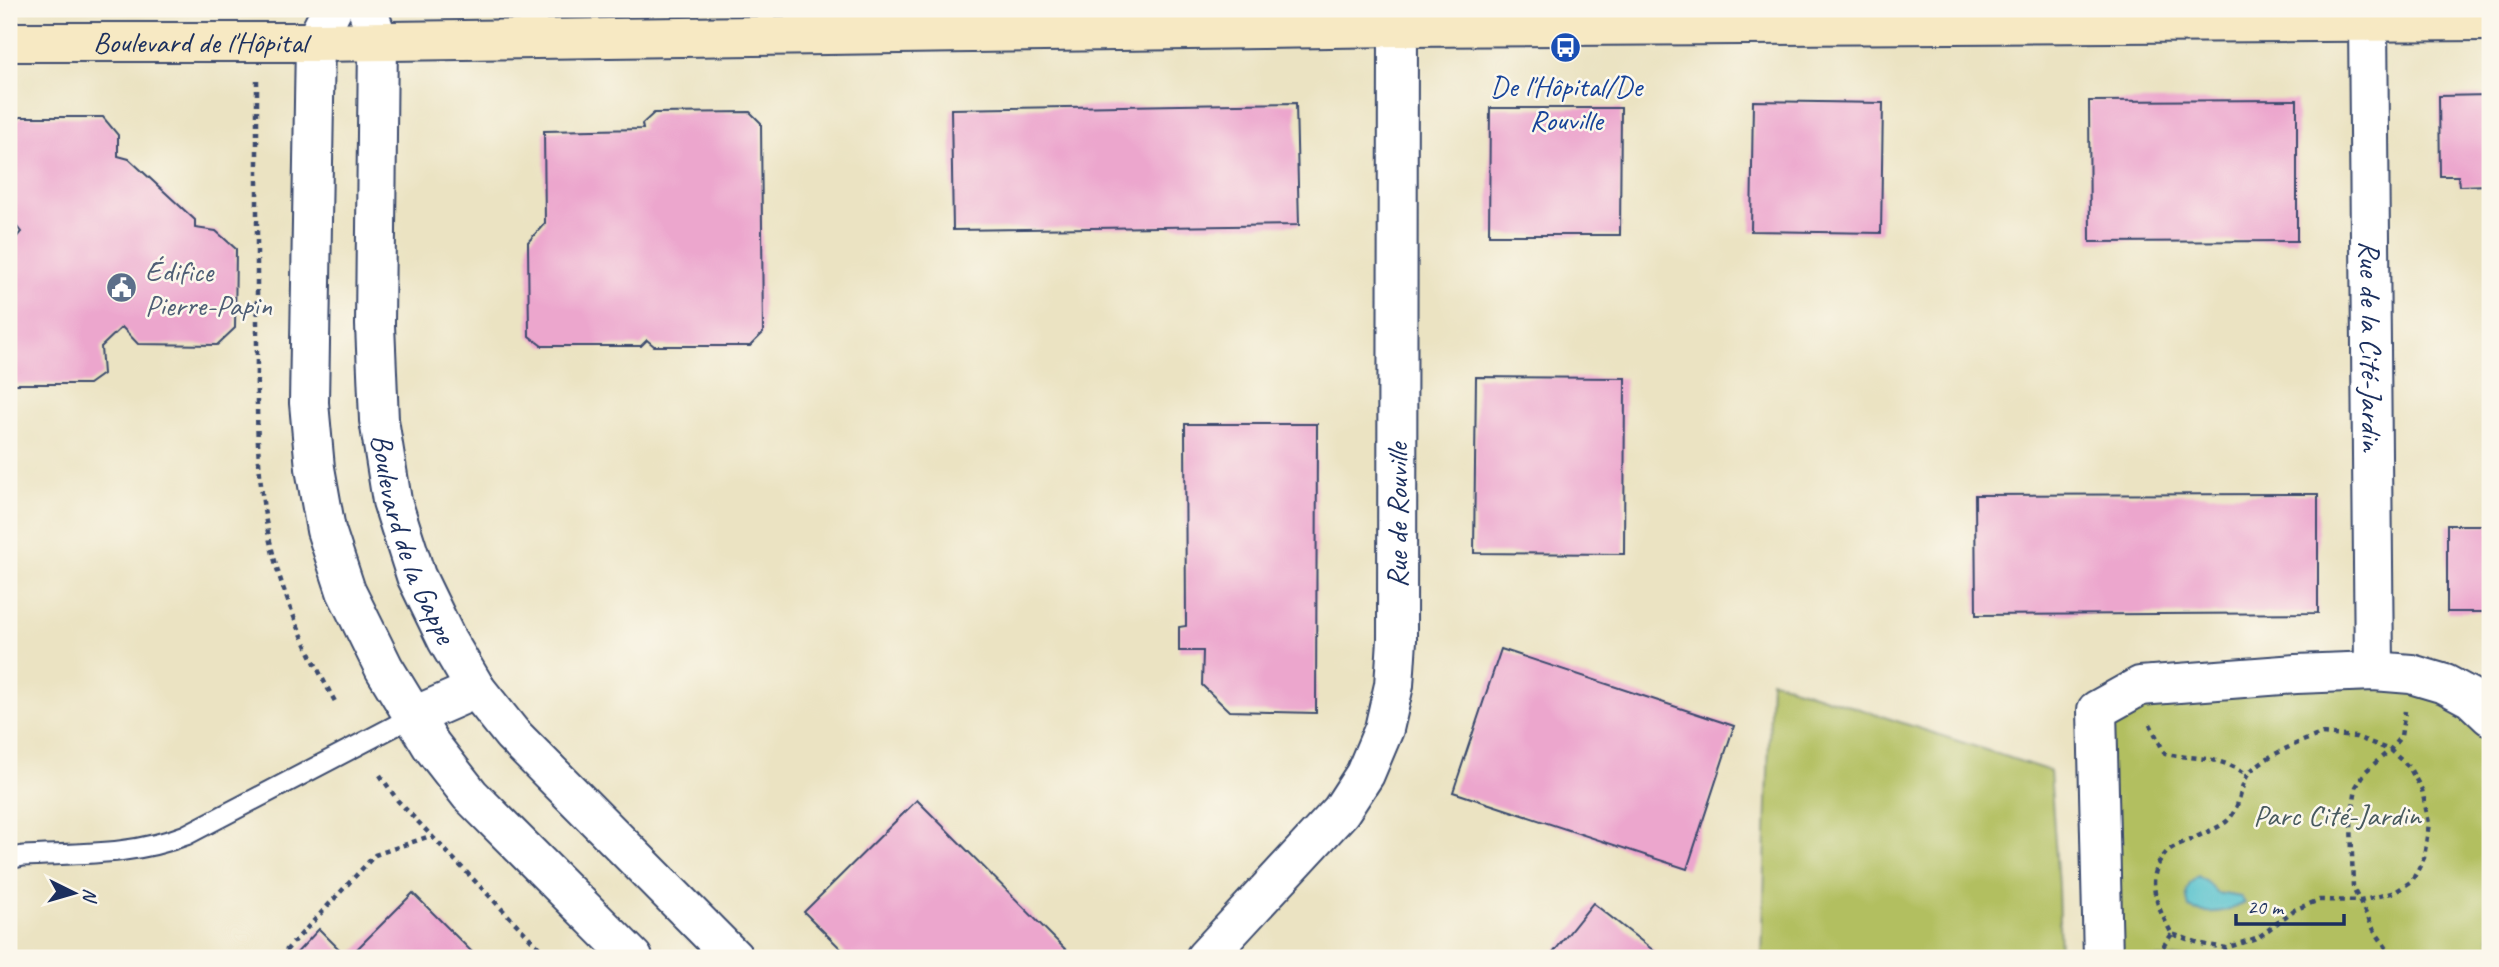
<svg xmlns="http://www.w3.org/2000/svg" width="2499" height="967" viewBox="0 0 2499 967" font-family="Caveat,sans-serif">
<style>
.green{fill:#b2bf61;stroke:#667760;stroke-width:2}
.water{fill:#54c1cc;stroke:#387895;stroke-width:2}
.building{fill:#eca6cd}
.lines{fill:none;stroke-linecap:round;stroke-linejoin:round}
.service-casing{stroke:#3a4a6d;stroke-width:23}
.minor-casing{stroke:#3a4a6d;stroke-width:42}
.tertiary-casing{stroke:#3a4a6d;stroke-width:42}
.secondary-casing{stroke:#3a4a6d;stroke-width:42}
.path{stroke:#3a4a6d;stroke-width:4.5;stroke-dasharray:5 5;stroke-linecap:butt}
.service{stroke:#fff;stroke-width:19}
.minor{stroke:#fff;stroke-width:38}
.tertiary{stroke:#fff;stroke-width:38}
.secondary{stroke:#f7e9c3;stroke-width:38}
.labels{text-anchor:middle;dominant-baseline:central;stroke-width:5;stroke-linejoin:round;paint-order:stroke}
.street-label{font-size:30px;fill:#1b2f5e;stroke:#fbf7ec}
.transit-label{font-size:30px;fill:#164399;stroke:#fbf7ec}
.service-label{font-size:30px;fill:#4e5e75;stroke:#fbf7ec;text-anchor:start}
.park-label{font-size:30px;fill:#485a5f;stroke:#fbf7ec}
</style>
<rect width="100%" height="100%" fill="#fbf7ec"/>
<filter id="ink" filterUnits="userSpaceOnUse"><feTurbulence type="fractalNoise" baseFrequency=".0143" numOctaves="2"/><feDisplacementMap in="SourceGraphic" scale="14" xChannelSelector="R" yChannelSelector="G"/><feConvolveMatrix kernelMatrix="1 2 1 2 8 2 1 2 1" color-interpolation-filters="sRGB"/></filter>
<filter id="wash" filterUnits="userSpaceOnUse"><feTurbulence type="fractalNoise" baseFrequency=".00686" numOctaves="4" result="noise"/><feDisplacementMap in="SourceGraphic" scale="28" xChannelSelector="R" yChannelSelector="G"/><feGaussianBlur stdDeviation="1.57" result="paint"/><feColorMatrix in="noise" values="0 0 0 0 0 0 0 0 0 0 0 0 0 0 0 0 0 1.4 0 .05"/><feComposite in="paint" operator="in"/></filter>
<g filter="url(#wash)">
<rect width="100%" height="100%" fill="#ebe3c2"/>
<g class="green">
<path d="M2374,671l116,45v242h-387l-6,-248z"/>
<path d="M1771,680l279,91 8,115 2,72h-298z"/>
</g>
<path class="water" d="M2198,876l9,6 10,11 24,4 4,6c-18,9 -37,13 -56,5 -4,-15 -4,-22 9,-32z"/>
<g id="blocks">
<g class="building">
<path d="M2490,95v90l-31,1 -1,-10h-18l-1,-80z"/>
<path d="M2297,100v141l-207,1 -1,-141z"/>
<path d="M1753,101l130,2 -2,130 -130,-2z"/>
<path d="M1296,103l3,122 -346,5 -2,-121z"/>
<path d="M1490,108h131l-1,127h-131z"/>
<path d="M750,112l11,11 2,210 -13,13h-96l-7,-6 -6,6h-99l-13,-10 -1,-94 17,-19 -1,-92 99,-2 -1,-5 12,-11z"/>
<path d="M20,117h83l15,18v21l11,3 66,61v8l21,3 20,18 -1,79 -18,17 -79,-1 -16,-17 -21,20 2,27 -14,10h-80v-138l12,-14 -12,-15v-86z"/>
<path d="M1476,377l149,1 -1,176 -150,-1z"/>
<path d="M1185,424h132l-1,289 -87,-2 -27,-26 1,-34h-24v-24l7,-1z"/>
<path d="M2318,494v119l-342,2 -1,-120z"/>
<rect x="2447" y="525" width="43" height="87"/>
<path d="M1501,649l233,77 -47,143 -234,-77z"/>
<path d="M917,800l157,158h-224l-46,-46z"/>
<path d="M413,893l65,65h-186l27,-29 29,29z"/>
<path d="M1593,903l70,55h-114z"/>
</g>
</g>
</g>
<g filter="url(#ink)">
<use href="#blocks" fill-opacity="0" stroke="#3a4a6d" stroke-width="2"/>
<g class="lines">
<defs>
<path id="service" d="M9,859l14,-3c56,-3 109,0 163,-21l226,-118"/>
<g id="minor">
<path id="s1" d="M2368,22l6,649"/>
<path id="s2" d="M1205,958l136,-147 24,-37 19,-45 10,-44 3,-45 1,-631"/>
<path d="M2103,958l-6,-248 43,-24 156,-12 78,-3 37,3 34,10 26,14 19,18"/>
</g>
<g id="tertiary">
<path d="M332,9l-17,33 -6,361 6,65 11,62 20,61 38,77 47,77 39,50 163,163"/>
<path id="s3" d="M367,9l11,30 -3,286 4,95 13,81 24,75 31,64 29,49 36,45 222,224"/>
<path d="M412,717l64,-28"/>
</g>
<g id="secondary">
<path id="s4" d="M9,42h306l1083,-15 1092,-6"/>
</g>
</defs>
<use href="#service" class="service-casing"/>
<use href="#minor" class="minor-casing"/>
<use href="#tertiary" class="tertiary-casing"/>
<use href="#secondary" class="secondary-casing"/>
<g class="path">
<path d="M257,80c0,84 0,167 0,251 0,65 -2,132 10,196 12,63 39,123 70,178"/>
<path d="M2150,724l15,30c33,6 53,1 83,21"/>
<path d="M2322,734l34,3 34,13 19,17 13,23 7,33 -5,35 -12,23 -17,11 -34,9 -42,-1 -25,10 -35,27 -33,11 -24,-4 -30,-10c-15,-27 -30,-58 -3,-84 6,-5 17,-8 25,-12 10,-5 25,-10 33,-17 13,-12 12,-30 20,-45 10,-17 56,-36 75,-42z"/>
<path d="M380,775l18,26 151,157"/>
<path d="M279,958l96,-103 55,-19"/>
<path d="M2147,958l12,-6 13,-18"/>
<path d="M2404,958l-17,-9 -13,-19 -21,-42 -2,-68 5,-33 10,-16 24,-21 11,-14 4,-25"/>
</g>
<use href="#service" class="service"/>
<use href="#minor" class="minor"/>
<use href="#tertiary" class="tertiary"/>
<use href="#secondary" class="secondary"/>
</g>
</g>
<defs>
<symbol id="bus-disc" viewBox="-11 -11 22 22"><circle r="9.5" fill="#1a4fb4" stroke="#fbf7ec"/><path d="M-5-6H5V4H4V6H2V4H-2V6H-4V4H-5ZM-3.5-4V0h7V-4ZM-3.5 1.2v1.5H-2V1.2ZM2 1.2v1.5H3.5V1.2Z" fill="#fff"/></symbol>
<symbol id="civic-disc" viewBox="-11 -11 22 22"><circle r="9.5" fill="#5c6f8a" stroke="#fbf7ec"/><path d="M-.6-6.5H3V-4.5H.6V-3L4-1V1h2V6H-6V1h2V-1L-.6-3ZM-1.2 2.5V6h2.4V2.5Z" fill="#fff"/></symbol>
</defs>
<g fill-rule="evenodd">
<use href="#bus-disc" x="1548" y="30" width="35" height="35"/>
<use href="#civic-disc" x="104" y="270" width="35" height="35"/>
</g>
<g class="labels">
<g class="street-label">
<text stroke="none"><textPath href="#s4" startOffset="191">Boulevard de l'Hôpital</textPath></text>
<text stroke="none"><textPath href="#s1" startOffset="324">Rue de la Cité-Jardin</textPath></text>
<text stroke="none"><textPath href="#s2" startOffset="508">Rue de Rouville</textPath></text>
<text stroke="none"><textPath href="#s3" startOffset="537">Boulevard de la Gappe</textPath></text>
</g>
<g class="transit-label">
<text x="1566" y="86">De l'Hôpital/De<tspan x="1566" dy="34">Rouville</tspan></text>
</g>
<g class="service-label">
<text x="145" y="271">Édifice<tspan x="145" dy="34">Pierre-Papin</tspan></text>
</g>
<g class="park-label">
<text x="2337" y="815">Parc Cité-Jardin</text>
</g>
</g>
<rect width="2499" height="967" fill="none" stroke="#fbf7ec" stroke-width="35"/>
<g transform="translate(74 893) rotate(95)" stroke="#fbf7ec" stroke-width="5" paint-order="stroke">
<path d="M0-5L12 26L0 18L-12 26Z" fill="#1b2f5e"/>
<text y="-10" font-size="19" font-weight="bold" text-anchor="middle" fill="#1b2f5e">N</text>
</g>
<path d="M2236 914v10h108v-10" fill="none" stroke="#1b2f5e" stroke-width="3.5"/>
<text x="2247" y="914" font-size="21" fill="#1b2f5e" stroke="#fbf7ec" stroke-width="5" paint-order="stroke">20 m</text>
</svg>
